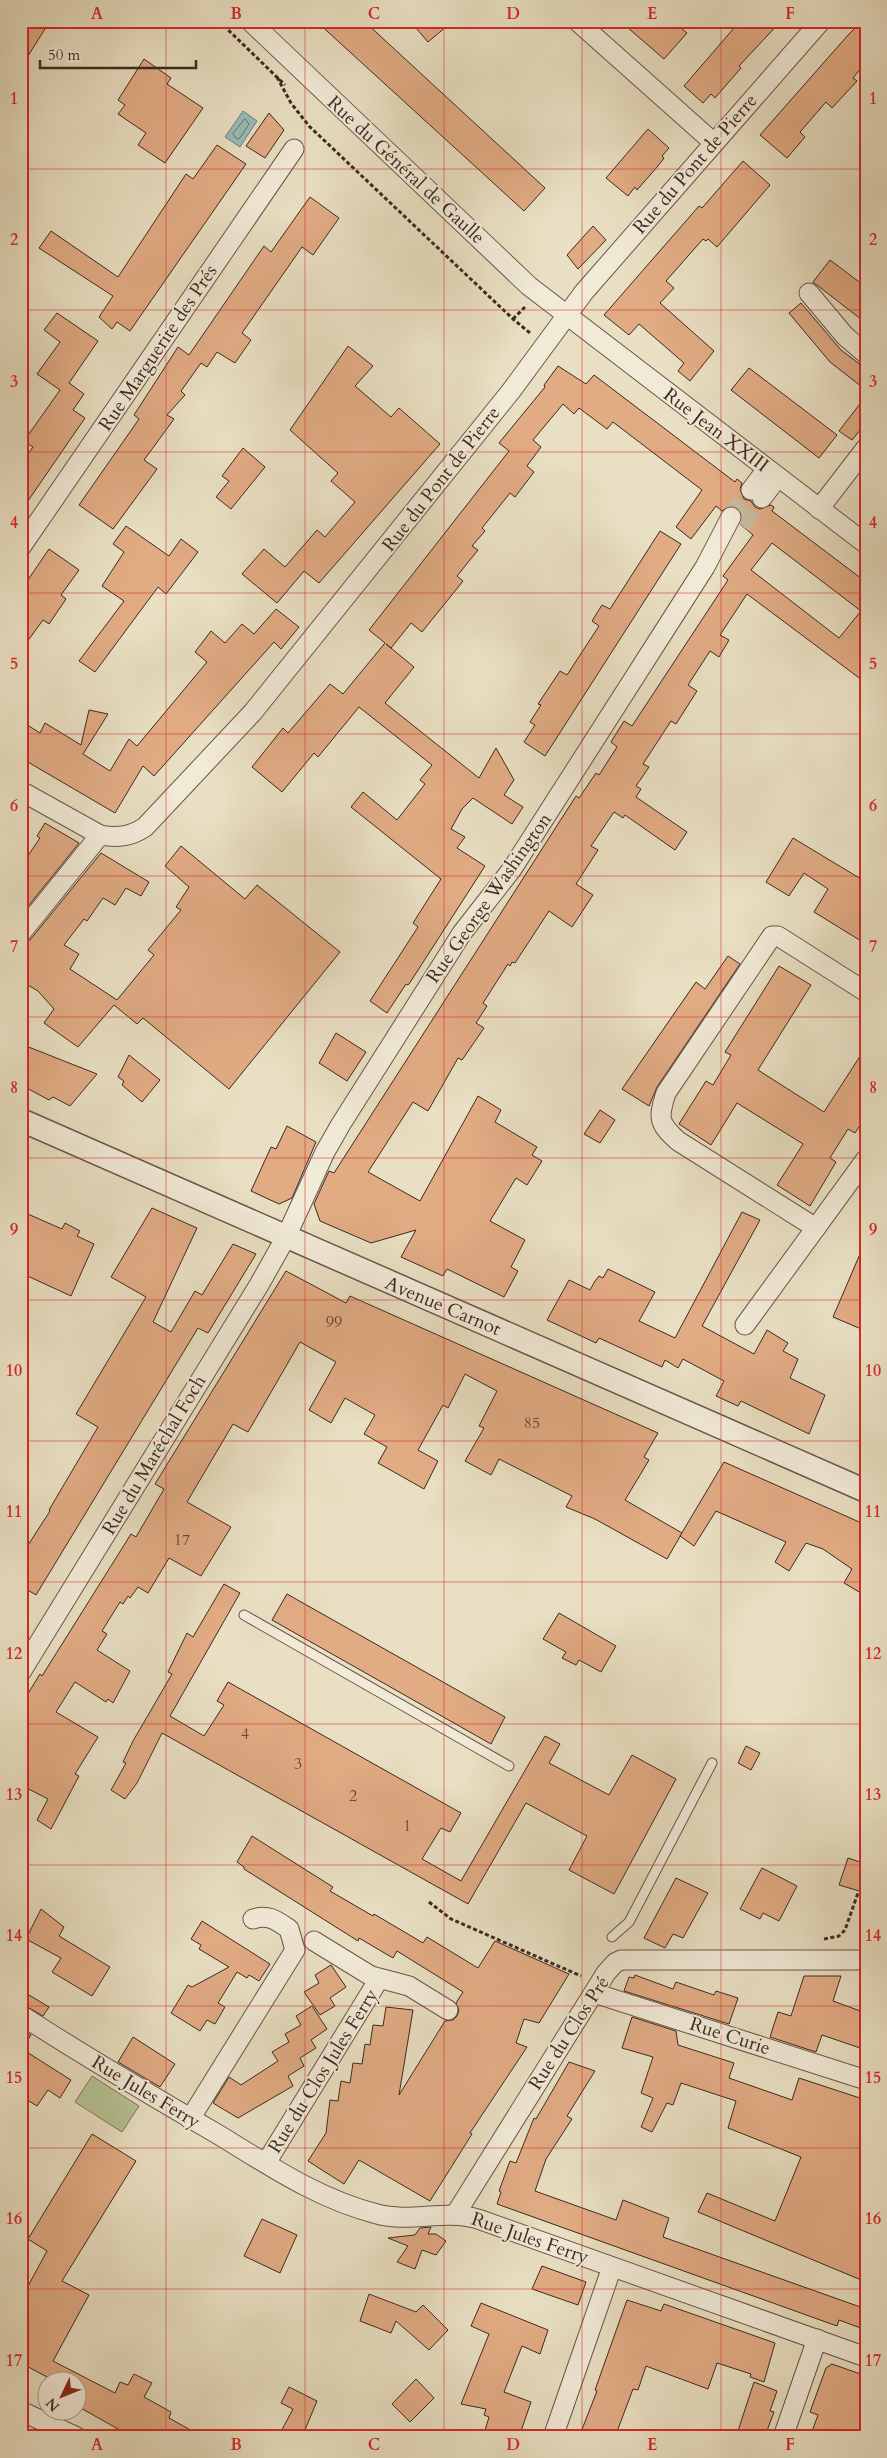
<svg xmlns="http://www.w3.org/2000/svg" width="887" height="2458" viewBox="0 0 887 2458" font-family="Cardo,serif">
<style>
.green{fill:#b6c293;stroke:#7a765a}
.water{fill:#97bcb7;stroke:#73817b}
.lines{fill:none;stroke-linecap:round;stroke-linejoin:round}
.shore{stroke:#6a726c;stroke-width:1}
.building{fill:#e1ab84;stroke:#3d2920;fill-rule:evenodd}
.minor-tunnel{stroke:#c7bba2;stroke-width:19;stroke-dasharray:19 9;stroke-linecap:butt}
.service-casing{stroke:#685648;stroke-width:11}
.minor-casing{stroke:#685648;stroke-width:21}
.tertiary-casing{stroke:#685648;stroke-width:25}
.path{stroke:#3d2920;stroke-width:3;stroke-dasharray:4 2.5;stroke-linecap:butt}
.service{stroke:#f1ead7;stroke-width:9}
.minor{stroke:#f1ead7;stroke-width:19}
.tertiary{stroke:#f1ead7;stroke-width:22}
.grid{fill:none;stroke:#d62828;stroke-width:1;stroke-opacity:0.55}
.labels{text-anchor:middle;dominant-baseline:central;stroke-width:4;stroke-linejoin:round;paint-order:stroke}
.number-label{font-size:16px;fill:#664a39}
.street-label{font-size:19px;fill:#3d2920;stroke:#f1ead7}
.neatline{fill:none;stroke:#d62828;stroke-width:2}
.grid-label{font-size:16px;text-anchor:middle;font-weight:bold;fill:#d62828}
</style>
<rect width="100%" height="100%" fill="#e9dfc2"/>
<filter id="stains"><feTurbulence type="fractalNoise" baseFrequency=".004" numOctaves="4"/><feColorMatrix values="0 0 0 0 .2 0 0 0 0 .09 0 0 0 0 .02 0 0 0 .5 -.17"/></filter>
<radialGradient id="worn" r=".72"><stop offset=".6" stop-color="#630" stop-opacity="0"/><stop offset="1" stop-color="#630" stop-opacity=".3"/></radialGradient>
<path class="green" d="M92,2076l47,30 -17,26 -47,-30z"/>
<path class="water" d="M243,111l14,10 -17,26 -15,-10z"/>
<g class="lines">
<path class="shore" d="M245,119l4,5 -9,14 -3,1 -4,-5z"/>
</g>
<g class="building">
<path d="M21,21h29l-29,46z"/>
<path d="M316,21h48l181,167 -21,23z"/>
<path d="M410,21h43l-25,21z"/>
<path d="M620,21h53l14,12 -23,26z"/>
<path d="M740,21h41l-42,45 2,2 -26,30 -4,-4 -8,9 -19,-17z"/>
<path d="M862,21h4v41l-13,16 4,3 -25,27 -6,-6 -26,30 5,5 -18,21 -27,-23 89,-101z"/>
<path d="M144,59l27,19 -4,6 36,24 -38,55 -27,-18 8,-12 -28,-19 7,-9 -7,-5z"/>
<path d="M269,113l15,17 -19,28 -19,-12z"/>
<path d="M648,129l21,19 -7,8 2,2 -6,8 -21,24 -2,-3 -7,9 -22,-18z"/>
<path d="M217,145l29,19 -116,167 -13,-9 -5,7 -13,-12 14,-21 -74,-48 12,-17 67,46 68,-103 7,5z"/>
<path d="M743,161l27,24 -53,62 -9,-8 -2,2 -3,-2 -37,42 8,7 -14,15 54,48 -24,30 -12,-10 6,-8 -45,-39 -10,11 -25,-20 95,-109 3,2z"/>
<path d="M310,197l29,21 -26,37 -11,-8 -60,86 9,7 -16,23 -18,-11 -10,15 -6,-4 -20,28 4,4 -18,20 7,4 -30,41 13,9 -44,60 -34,-24 60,-86 -5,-4 44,-68 11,8 75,-109 7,6z"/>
<path d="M593,226l13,14 -28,29 -11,-14z"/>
<path d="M830,260l36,27v36l-53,-41z"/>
<path d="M801,303l40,47 25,19v21l-36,-28 -41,-49z"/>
<path d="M57,313l41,28 -29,42 15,11 -11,16 12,8 -64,93v-47l12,-17 -9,-6 36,-51 -23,-16 23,-32 -16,-12z"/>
<path d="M348,346l25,20 -18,20 36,31 8,-9 41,36 -121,139 -15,-12 -27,32 -35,-29 22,-25 21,18 32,-37 8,7 30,-35 -24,-21 7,-8 -48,-43z"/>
<path d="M558,366l28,18 8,-9 141,107 2,-3 5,4 -2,6 4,10 7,2 4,6 5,2 11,-4 3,2 -2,4 94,71v101l-119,-89 -27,41 9,5 -10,17 -9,-6 -22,34 9,6 -21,33 -5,-3 -28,43 6,3 -13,19 5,3 -5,8 51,35 -12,18 -50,-35 -2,3 -9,-6 -23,34 7,4 -22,34 17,11 -21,32 -23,-16 -34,52 -3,-1 -2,4 -2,-2 -25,39 4,3 -11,17 8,5 -22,32 -4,-2 -30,53 -15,-9 -45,70 52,29 58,-105 23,14 -6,12 42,25 -5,8 10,6 -15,24 -11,-7 -26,43 35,19 -14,27 7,4 -14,26 -57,-28 -4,7 -42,-19 15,-27 -45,13 -51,-22 -6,-17 15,-33 5,2 242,-377 3,2 17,-25 3,2 18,-28 -6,-5 13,-21 8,5 96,-146 -5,-4 30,-41 -13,-11 2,-7 -2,-6 -9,-5 -9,5 -6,-5 -25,33 -15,-12 26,-37 -89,-68 -6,7 -28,-21 -5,6 -11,-10 -30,36 8,7 -14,19 7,6 -19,25 -5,-4 -28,35 3,3 -13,15 6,4 -21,26 6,5 -41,51 -11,-9 -20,25 -5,-4 28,23 -29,36 94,75 17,-30 18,32 -10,15 19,12 -11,17 -39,-26 -11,11 -11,20 14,8 -8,11 28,18 -74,115 -3,4 -2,-1 -19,29 -17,-12 48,-74 -5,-4 28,-44 -90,-72 12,-15 34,28 28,-36 -5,-4 12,-15 -73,-58 -41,50 -4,-4 -32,39 -30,-25 31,-39 5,5 42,-49 13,10 42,-51 -16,-13 140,-179 -10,-8 46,-56 -1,-2zM772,543l89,68 -22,27 -88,-68z"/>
<path d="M749,368l88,67 -18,23 -88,-68z"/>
<path d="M866,396v27l-14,17 -13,-9z"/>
<path d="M243,448l22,19 -34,42 -15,-12 13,-16 -7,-5z"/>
<path d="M126,526l43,30 12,-17 17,13 -32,42 -8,-7 -63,85 -16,-11 45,-60 -22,-15 22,-34 -11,-8z"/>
<path d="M660,531l21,13 -136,212 -21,-14 11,-17 -5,-3 11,-17 -3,-1 22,-33 7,4 32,-49 -7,-5 10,-16 8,4z"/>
<path d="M49,549l30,21 -18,25 5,4 -17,25 -6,-4 -22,30v-60z"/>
<path d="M276,609l23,18 -18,22 -7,-7 -120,134 -11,-10 -28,47 -94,-55v-37l19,12 5,-10 36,22 8,-35 19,4 -25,40 27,17 19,-32 8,7 70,-84 -12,-10 16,-21 14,12 17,-19 12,10z"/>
<path d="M45,823l34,20 -58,72v-49l19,-28 -3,-2z"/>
<path d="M793,838l73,44v62l-52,-32 14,-23 -24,-16 -15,23 -23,-14z"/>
<path d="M181,846l64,53 12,-14 83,67 -111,137 -86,-71 -6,6 -23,-19 -36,42 -34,-24 10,-14 -16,-18 -17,-10v-37l9,-4 71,-87 48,29 -8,14 -15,-8 -11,17 -12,-7 -16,23 -3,-2 -20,26 15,9 -9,15 47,31 37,-45 -6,-5 33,-40 -5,-3 13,-20 -24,-21z"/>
<path d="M728,956l12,8 -83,123 -8,19 -27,-17 74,-107 9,7z"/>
<path d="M779,966l32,19 -53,85 66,42 42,-65v69l-11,17 -7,-4 -18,29 6,4 -26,44 -33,-21 26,-41 -66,-41 -26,42 -32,-21 27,-43 7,4 18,-30 -6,-3z"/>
<path d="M336,1033l30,19 -19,29 -28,-18z"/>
<path d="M21,1044l76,30 -27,32 -17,-9 -4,3 -28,-15z"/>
<path d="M129,1055l31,25 -18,22 -20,-17 2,-4 -6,-4z"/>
<path d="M600,1110l15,10 -15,23 -16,-9z"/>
<path d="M287,1126l29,16 -24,56 -13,6 -28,-13 20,-44 5,2z"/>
<path d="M152,1208l45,20 -44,94 18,10 24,-41 7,4 31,-51 23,10 -48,79 -10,-5 -162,267 -15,-9v-30l29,-45 -1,-1 49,-83 -22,-13 70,-117 -35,-20z"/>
<path d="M21,1211l41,18 3,-6 15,8 -3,5 17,8 -23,52 -50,-23z"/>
<path d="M742,1212l18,8 -58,106 52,28 13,-24 21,13 -5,8 15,8 -8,19 35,17 -16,39 -68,-33 -3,5 -22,-10 8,-15 -41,-22 -5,9 -13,-8 -3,7 -63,-29 -3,5 -49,-23 22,-40 21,10 5,-9 4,-5 4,2 5,-9 47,23 -16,29 36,17z"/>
<path d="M866,1240v91l-33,-14z"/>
<path d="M286,1271l60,32 4,-7 308,137 -14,24 5,3 -24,40 57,33 -15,26 -72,-40 -29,-12 6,-11 -73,-37 -8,16 -26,-14 19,-33 -5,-2 18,-35 -32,-17 -17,34 -5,-3 -25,45 20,11 -14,28 -46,-26 9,-16 -23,-13 11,-19 -30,-17 -14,25 -22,-13 27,-48 -36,-20 -52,90 -15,-8 -46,78 44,25 -30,49 -32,-18 -21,35 -10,-6 -8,11 -2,-2 -5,8 -3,-2 -18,29 5,3 -10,16 33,21 -17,32 -5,-4 -2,3 -31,-20 -19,30 42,25 -23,37 4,2 -28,53 -14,-9 11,-21 -27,-14v-80l19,-31 2,2 89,-142 5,3 28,-48 -9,-5z"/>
<path d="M724,1462l142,63v71l-22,-13 8,-14 -29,-20 -17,-6 -17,28 -14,-9 11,-20 -70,-31 -22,35 -14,-10z"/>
<path d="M224,1584l16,9 -70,123 34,20 20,-31 -7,-4 11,-19 233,131 -11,19 -9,-4 -19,31 39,22 84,-145 15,8 -11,19 60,32 23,-40 44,24 -62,115 -45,-24 18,-34 -61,-33 -58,101 -306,-171 -25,50 -12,16 -14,-9 15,-27 -3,-1 10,-21 39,-67 -4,-2 19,-39 6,4z"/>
<path d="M287,1594l218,123 -14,27 -219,-124z"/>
<path d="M559,1613l57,33 -15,26 -22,-12 -3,5 -14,-7 4,-6 -23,-13z"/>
<path d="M746,1746l14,7 -9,17 -13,-7z"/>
<path d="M252,1836l81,51 -3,4 43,25 1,-2 49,29 4,-6 51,31 17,-27 74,33 -30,49 -15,-4 -8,24 11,4 -57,86 2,1 -42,67 -71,-41 -15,24 -36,-23 18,-28 4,-33 8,1 3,-20 9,2 3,-20 9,1 3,-20 5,1 3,-20 10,1 3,-19 27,3 -14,85 46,-74 8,-1 4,-4 2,-6 -3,-7 7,-11 -66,-41 -4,7 -34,-20 -1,3 -114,-72v-2l-7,-5z"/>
<path d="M848,1858l18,6v29l-27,-8z"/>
<path d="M762,1868l35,18 -18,35 -16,-8 -3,6 -20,-10z"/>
<path d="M676,1878l32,15 -25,45 -10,-4 -8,14 -21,-10z"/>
<path d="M41,1909l23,18 -5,9 51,31 -18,29 -40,-24 9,-14 -35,-19z"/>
<path d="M202,1921l68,43 -11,17 -10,-6 -2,3 -10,-6 -19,31 7,4 -10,17 -8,-4 -7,11 -29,-18 17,-28 4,2 37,-20 -30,-18 2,-4 -10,-6z"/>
<path d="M331,1965l15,22 -16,11 5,8 -15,9 -16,-23 15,-9 -4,-8z"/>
<path d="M635,1975l38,14 3,-7 38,13 2,-4 22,7 -9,26 -105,-33 5,-14 5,1z"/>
<path d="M804,1976h37l-8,25 33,12v37l-44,-15 -6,17 -46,-15 8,-25 13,4z"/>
<path d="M29,1995l20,12 -6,9 -19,-11z"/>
<path d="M312,2006l15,23 -16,11 5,8 -16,10 4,8 -16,10 5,10 -55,32 -25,-15 16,-26 12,8 37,-24 -6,-9 17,-10 -4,-8 16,-9 -5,-9z"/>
<path d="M632,2017l44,14 2,14 56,18 -5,15 63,22 7,-22 67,22 -5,23 5,2v157l-168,-70 9,-19 68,28 26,-64 -73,-29 8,-27 -55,-18 -8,22 -6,-2 -15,29 -11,-5 12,-29 -12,-5 12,-36 -31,-9z"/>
<path d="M21,2029l10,6 -9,14 49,31 -11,18 -12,-8 -11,16 -16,-10z"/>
<path d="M133,2037l42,27 -15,23 -42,-25z"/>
<path d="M569,2062l26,9 -28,45 5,3 -26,40 -11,32 81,29 7,-20 46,18 -6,19 203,72v21l-27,-10 -2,6 -340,-122 4,-12 -2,-1 11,-30 6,2 18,-45 2,1z"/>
<path d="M92,2134l44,27 -74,120 27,14 -36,66 62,32 5,-11 8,3 6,-11 18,9 -8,14 27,15 -2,6 34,19h-71l-53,-30 -1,2v-29h-30v13l-7,-3 6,-13 -26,-14v-64l26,-48 -19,-12z"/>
<path d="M262,2219l35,16 -17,38 -36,-17z"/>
<path d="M431,2227l-3,7h8l10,7 -10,14 -14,-5 -7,19 -18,-7 11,-16 -20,-8 27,-3 5,-7z"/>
<path d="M542,2266l44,16 -8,23 -46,-16z"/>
<path d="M369,2294l47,18 7,-7 25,25 -19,20 -33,-29 -5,12 -31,-12z"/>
<path d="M627,2300l34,11 3,-7 111,39 -11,39 -14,-5 1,-3 -34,-11 -9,26 -62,-23 -8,24 -5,-1 -18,48h-36l18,-46 -2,-1z"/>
<path d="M481,2303l67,27 -8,24 -18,-8 -18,46 27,10 -12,35h-36l6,-20 -5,-2 2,-6 -25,-5 28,-70 -18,-8z"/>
<path d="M832,2364l34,12v61h-56l8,-22 -8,-3 16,-44z"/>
<path d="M416,2379l18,19 -24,24 -18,-18z"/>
<path d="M754,2382l23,9 -7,20 4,1 -9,24 -9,-3 -1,4h-19z"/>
<path d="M289,2387l28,14 -15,36h-24l15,-28 -12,-6z"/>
</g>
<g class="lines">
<g class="minor-tunnel">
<path d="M731,517l20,-27"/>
<path d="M741,525l21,-27"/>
</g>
<defs>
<g id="service">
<path d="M244,1615l265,151"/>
<path d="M612,1937l17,-15 83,-159"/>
</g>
<g id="minor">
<path d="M250,21l279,265 337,258"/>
<path d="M577,21l137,122"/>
<path d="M809,293l36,43 21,18"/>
<path d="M751,490l16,-21"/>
<path d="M762,498l16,-21"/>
<path d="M819,509l47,-61"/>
<path d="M21,547l273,-398"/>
<path d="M21,791l79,44c17,3 30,2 45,-8l108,-115 258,-321 73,-99 237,-271"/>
<path d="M21,933l79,-98"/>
<path d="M816,1228l-138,-87c-20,-18 -20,-23 -12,-48l106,-157h6l88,56"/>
<path d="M745,1325l121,-166"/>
<path d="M21,1672l238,-387 27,-48 39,-85 16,-28 121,-191 50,-64 193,-302 26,-50"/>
<path d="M314,1941l57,35 38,10 39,24"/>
<path d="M594,1993l272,87"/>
<path d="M21,2015c65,42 131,81 198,120 51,31 99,64 158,79 34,9 68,-5 101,5l388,138"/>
<path d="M190,2119l105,-169 -6,-21c-13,-9 -21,-15 -36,-10"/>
<path d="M266,2163l113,-184"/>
<path d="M455,2215l151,-242 9,-10 6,-3h245"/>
<path d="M21,2411l56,26"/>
<path d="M553,2437l59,-170"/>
<path d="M783,2437l34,-98"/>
</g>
<path id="tertiary" d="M21,1120l845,371"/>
</defs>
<use href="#service" class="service-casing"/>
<use href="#minor" class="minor-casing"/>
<use href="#tertiary" class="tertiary-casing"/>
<g class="path">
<path d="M219,21l66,64"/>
<path d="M277,77l14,26 18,23 204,193 17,14"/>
<path d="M513,319l12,-12"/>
<path d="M429,1902l22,17 130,57"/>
<path d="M824,1939l15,-3 6,-6 13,-37"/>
</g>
<use href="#service" class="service"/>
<use href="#minor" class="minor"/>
<use href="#tertiary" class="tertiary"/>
</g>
<path class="grid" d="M166,21v2416M305,21v2416M444,21v2416M582,21v2416M721,21v2416M21,169h845M21,310h845M21,452h845M21,593h845M21,734h845M21,876h845M21,1017h845M21,1158h845M21,1300h845M21,1441h845M21,1582h845M21,1724h845M21,1865h845M21,2006h845M21,2148h845M21,2289h845"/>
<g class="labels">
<g class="number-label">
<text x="334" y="1322">99</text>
<text x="532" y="1423">85</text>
<text x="182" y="1540">17</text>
<text x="245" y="1734">4</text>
<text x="298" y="1764">3</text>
<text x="353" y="1796">2</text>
<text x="407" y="1826">1</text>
</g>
<g class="street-label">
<text transform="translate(695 164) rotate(-49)">Rue du Pont de Pierre</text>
<text transform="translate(406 170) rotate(43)">Rue du Général de Gaulle</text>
<text transform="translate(158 348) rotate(-56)">Rue Marguerite des Prés</text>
<text transform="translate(716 430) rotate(37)">Rue Jean XXIII</text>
<text transform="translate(441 479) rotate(-52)">Rue du Pont de Pierre</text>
<text transform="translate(489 898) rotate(-55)">Rue George Washington</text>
<text transform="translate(443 1306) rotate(23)">Avenue Carnot</text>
<text transform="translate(154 1455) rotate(-59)">Rue du Maréchal Foch</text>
<text transform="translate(569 2033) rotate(-57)">Rue du Clos Pré</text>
<text transform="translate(730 2036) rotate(18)">Rue Curie</text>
<text transform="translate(323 2071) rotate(-58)">Rue du Clos Jules Ferry</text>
<text transform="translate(146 2092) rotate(31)">Rue Jules Ferry</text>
<text transform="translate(530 2238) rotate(19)">Rue Jules Ferry</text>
</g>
</g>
<rect width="887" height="2458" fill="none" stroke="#e9dfc2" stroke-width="55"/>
<g transform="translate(62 2396) rotate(227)"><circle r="24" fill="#f1ead7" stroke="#a99d8e"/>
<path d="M0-4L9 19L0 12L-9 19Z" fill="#8f2418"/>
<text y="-8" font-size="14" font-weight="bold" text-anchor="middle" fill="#3d2920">N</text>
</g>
<path d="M40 60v8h156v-8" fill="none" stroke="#3d2920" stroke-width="2.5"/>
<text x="48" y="60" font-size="15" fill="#3d2920" stroke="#f1ead7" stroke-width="4" paint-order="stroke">50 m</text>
<rect x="28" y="28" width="832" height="2402" class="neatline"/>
<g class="grid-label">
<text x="97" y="19">A</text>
<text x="236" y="19">B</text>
<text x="374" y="19">C</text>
<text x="513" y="19">D</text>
<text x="652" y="19">E</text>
<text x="790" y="19">F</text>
<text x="14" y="104">1</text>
<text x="873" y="104">1</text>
<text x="14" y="245">2</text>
<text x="873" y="245">2</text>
<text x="14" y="387">3</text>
<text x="873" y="387">3</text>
<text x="14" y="528">4</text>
<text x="873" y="528">4</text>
<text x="14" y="669">5</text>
<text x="873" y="669">5</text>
<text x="14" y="811">6</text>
<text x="873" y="811">6</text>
<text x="14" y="952">7</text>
<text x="873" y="952">7</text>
<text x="14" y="1093">8</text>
<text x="873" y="1093">8</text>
<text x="14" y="1235">9</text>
<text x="873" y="1235">9</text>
<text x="14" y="1376">10</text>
<text x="873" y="1376">10</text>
<text x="14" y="1517">11</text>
<text x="873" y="1517">11</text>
<text x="14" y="1659">12</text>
<text x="873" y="1659">12</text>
<text x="14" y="1800">13</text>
<text x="873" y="1800">13</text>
<text x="14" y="1941">14</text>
<text x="873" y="1941">14</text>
<text x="14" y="2083">15</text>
<text x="873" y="2083">15</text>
<text x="14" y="2224">16</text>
<text x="873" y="2224">16</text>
<text x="14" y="2366">17</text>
<text x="873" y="2366">17</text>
<text x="97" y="2450">A</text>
<text x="236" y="2450">B</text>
<text x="374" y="2450">C</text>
<text x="513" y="2450">D</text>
<text x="652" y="2450">E</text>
<text x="790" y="2450">F</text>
</g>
<rect width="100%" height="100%" filter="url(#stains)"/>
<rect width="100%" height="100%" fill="url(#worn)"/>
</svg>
